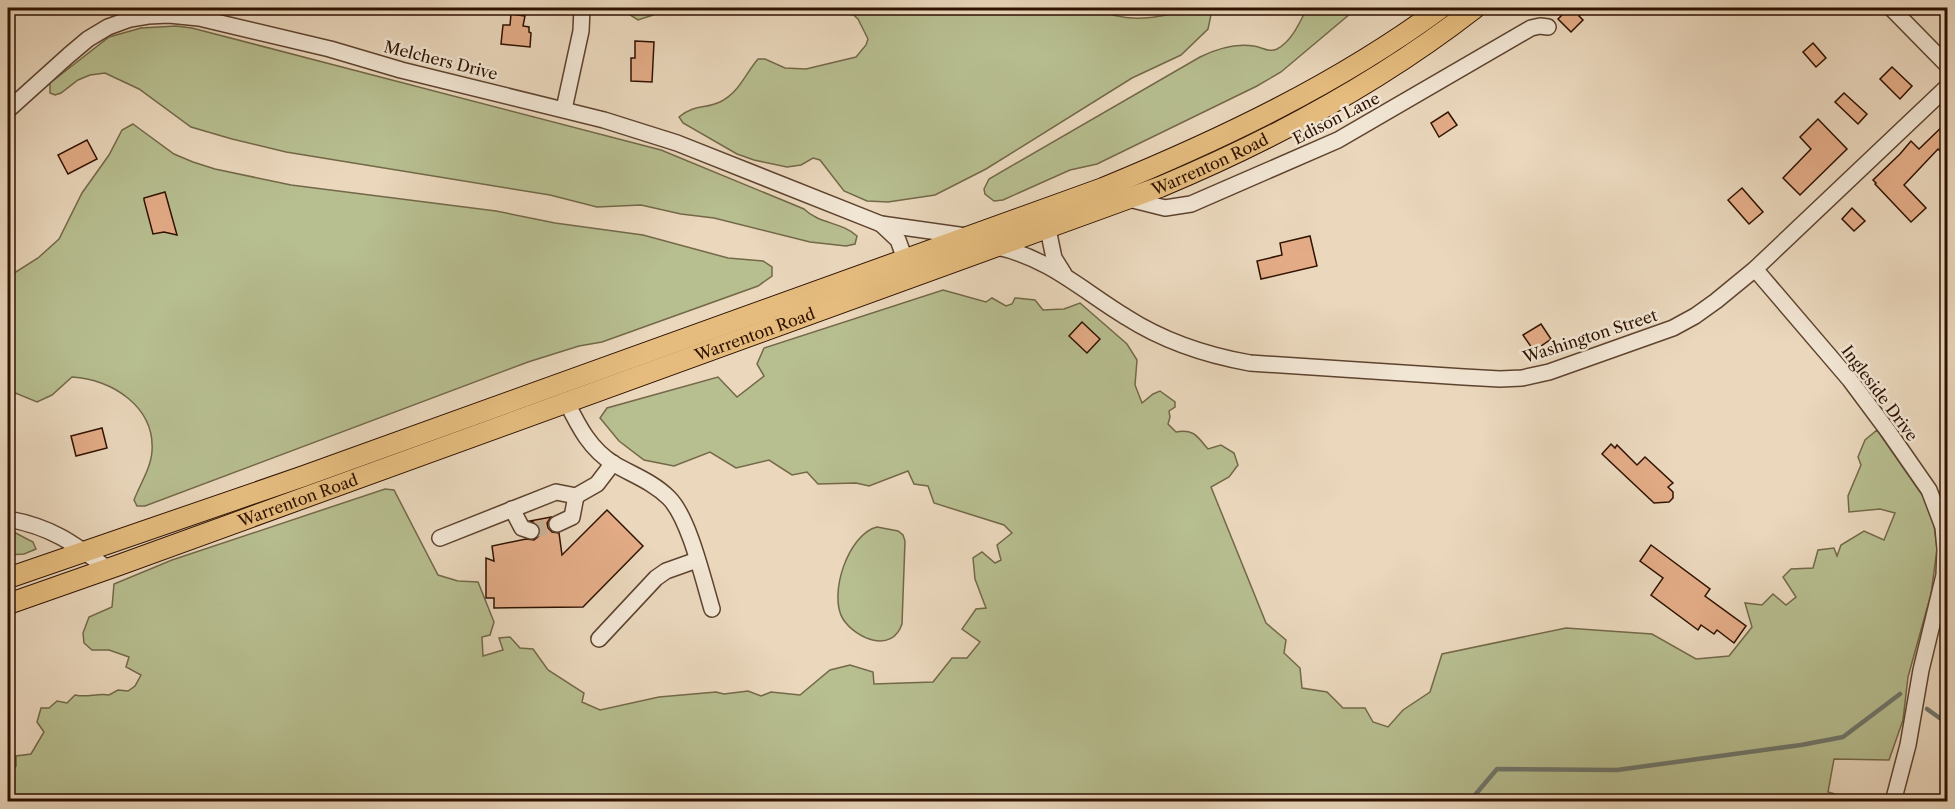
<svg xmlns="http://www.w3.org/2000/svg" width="1955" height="809" viewBox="0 0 1955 809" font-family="'Libre Caslon Text',serif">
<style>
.green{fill:#b7be90;stroke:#736848;stroke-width:1.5}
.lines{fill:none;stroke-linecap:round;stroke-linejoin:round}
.stream{stroke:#6e766b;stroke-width:4.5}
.building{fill:#e3ac87;stroke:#2f1200;stroke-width:1.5}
.minor-tunnel{stroke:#c5b096;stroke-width:15;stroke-dasharray:15 8;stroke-linecap:butt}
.minor-casing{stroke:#5e432f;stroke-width:18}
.major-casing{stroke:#2f1200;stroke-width:22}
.minor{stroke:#f1e5d3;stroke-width:15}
.major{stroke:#e5bc7e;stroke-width:20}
.labels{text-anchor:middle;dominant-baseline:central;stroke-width:5;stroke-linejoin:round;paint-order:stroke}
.street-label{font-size:16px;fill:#2f1200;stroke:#f1e5d3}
</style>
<rect width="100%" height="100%" fill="#ead7bc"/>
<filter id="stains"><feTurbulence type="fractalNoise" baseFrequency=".00333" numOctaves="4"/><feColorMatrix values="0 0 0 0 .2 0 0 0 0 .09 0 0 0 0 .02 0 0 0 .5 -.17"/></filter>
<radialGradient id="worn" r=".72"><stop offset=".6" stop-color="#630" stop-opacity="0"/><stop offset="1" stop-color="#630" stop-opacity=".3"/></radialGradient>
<g class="green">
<path d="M619,8h39l-5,7 -15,5z"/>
<path d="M1307,8h50l-76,64 -24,14 -160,78 -27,6 -67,30 -9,1 -9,-7 -1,-5 5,-10 211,-122c16,-8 36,-14 54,-11 8,1 15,7 23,3 15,-8 23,-27 30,-41z"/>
<path d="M847,9l246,-1c43,19 65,7 107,1h7l4,6 -3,14 -27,26 -49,23 -146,91 -51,26 -47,7 -21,-1 -23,-10 -24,-31 -7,-2 -12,7 -14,2 -33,-7 -17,-6 -54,-31 -4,-6c16,-13 26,-8 41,-15 19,-9 25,-28 38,-43h7l20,9 21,1 50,-12 10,-12 2,-6 -10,-20z"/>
<path d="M176,26l16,2 469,122 143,59c15,15 38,13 53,27l-2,8 -9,2 -36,-4 -96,-24 -33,-4 -40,-9 -44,2 -47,-12 -264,-43 -54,-13 -41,-12 -52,-38 -34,-16 -15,2 -12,5 -17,13 -6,2 -5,-2v-10l59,-46 32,-9z"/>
<path d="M133,124l41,30 19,8 22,7 76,16 205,26 59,12 88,12 85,23 35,3 9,6v9l-14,10 -156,56 -23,4 -51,16 -383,144h-8l-3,-6c6,-16 17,-32 18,-49 3,-44 -40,-72 -80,-74l-20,18 -15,7 -29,-12v-113l30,-19 21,-19 23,-46 27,-38 13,-25z"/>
<path d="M943,290l43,12 6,-4 14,8 6,-2 3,-6 20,2 8,10 21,-1 16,-6 47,41 10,16 -2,25 7,18 11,-9 7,-3 15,11v5l-6,4 1,6 -2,7 8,8c18,-3 21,4 32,17l13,-4 13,8 4,12 -9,12 -18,10 55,136 20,17 -2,13 16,15 2,20 25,4 16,16h22l8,14 15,5 15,-17 27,-18 12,-38 124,-26 86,6 44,25 33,-3 23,-29 -7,-24 17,2 11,-11 13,11 10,-8 -13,-20 8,-8 22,-1 5,-18 16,-2 3,8 4,-11 23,-14 20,9 11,-27 -15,-4 -31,3 -1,-16 13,-31 -3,-8 7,-17 12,-10 55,79 5,40 -6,45 -23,83 -5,43 -14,40 -55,-1 -6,33 31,9 -1851,1v-26l8,-10v-10l15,-2 13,-22 -7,-10 4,-14h8l8,-7 10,2 8,-8c12,3 22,-2 34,0l9,-5 10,1 7,-5 6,-11 -15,-8 3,-10 -20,-7h-17l-8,-7 -1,-10 6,-16 23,-10 2,-23 58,-24 213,-71 9,1 44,85 20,6 20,1 16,40 -4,13 -8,2 1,19 20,-6 -4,-12 11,-1 10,11 13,1 15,21 36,23 -2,9 18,8 59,-13 57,-5 8,2 24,-3 13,5 10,-4 29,3 30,-25 20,-5 23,7 1,12 59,-2 19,-24h15l13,-16 -18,-13 14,-20 10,-1 -11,-29 -2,-21 9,-6 13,11 6,-3 -4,-15 15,-12 -8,-8 -70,-22 -6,-17 -14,-2 -6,-13 -39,15 -13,-3 -38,1 -11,-12 -15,3 -23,-15 -33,8 -26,-16 -36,14 -30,-6 -25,-19 -19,-23 7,-10 111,-31 19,20 27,-21 -7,-12 7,-16z"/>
<path d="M877,527l21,4 5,4 2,6 -3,83c-10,30 -46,15 -59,-5 -15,-24 5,-85 34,-92z"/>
<path d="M8,529l25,13 3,7 -12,5 -16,1z"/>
</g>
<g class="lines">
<g class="stream">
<path d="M1927,709l21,15"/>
<path d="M1469,802l28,-33 120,1 184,-25 42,-8 57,-43"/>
</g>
</g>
<g class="building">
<path d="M1569,8h18l-8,8 4,4 -12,12 -13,-13z"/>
<path d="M511,14l14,2 -2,10 6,1v5l2,1 -1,14 -29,-3 2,-19h7z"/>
<path d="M635,41l19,1 -2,40 -21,-1v-23h4z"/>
<path d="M1813,43l13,15 -10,9 -13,-15z"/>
<path d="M1892,67l20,19 -12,13 -20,-20z"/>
<path d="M1844,93l23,21 -9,10 -23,-22z"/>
<path d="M1448,112l9,13 -18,12 -8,-14z"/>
<path d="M1818,119l29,30 -47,46 -17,-17 28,-29 -11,-12z"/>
<path d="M1947,122v36l-9,-9 -34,36 22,23 -15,14 -36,-38 1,-1 -3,-3 27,-26 11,-13 8,8z"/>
<path d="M87,140l10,19 -29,15 -10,-19z"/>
<path d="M1742,188l21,24 -14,12 -21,-24z"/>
<path d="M165,192l12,43 -13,-3 -11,2 -9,-34v-2z"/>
<path d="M1852,208l13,13 -11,10 -12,-12z"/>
<path d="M1310,236l7,30 -56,13 -4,-18 25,-6 -2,-12z"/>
<path d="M1082,322l18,17 -13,14 -18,-17z"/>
<path d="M1541,324l10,15 -17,12 -11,-16z"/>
<path d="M102,428l5,20 -31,8 -5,-20z"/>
<path d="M1611,444l4,4 2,-3 20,20 8,-8 28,26 -5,4 5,5v6l-4,4 -15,1 -52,-49z"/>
<path d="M607,510l36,36 -60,61 -89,1v-10h-8v-40l8,3 -2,-15 34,-7 8,1 6,-5 1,-5 -3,-6 -8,-3 21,-4 -4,6 1,5 4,4 7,1 3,22z"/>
<path d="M1651,545l59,44 -5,7 41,30 -12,17 -17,-13 -3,4 -13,-9 -3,5 -47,-35 12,-17 -23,-17z"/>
</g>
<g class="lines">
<path class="minor-tunnel" d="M531,531l26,-7"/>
<defs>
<g id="minor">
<path d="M1891,8l57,58"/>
<path d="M564,109l17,-78 1,-23"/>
<path d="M8,110l61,-55 19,-16 20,-12 22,-8 18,-3 21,-1 30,3 131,31 71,21 203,50 73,23 204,81 85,12"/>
<path d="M1129,199l36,9 26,-4 147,-64 193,-112 9,-2 8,1"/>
<path d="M881,224l17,16 7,19"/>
<path d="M1048,229l6,29 10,16"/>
<path d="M997,247c52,11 86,44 129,70 39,25 79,38 124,46l214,14 36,2 22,-1 27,-6 124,-44 22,-12 21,-15 39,-32 193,-183"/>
<path d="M1755,269l95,111 38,51 41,59 14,37 2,22 -1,26 -23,95 -13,75 -15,57"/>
<path d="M567,403c12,24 23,46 47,61 19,11 39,18 55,34 20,20 34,81 43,111"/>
<path d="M512,509l10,19 9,3"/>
<path d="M8,519c44,8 65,24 100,50"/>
<path d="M557,524l15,-7 4,-21"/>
<path d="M440,538l116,-46 20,4 21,-12 16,-21"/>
<path d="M599,639l57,-61 10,-7 31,-11"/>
</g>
<g id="major">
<path d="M8,578l296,-102 799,-288c119,-49 235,-104 338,-180"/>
<path id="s1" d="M8,604l111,-39 1041,-378c110,-46 220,-105 315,-179"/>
</g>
</defs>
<use href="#minor" class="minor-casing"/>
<use href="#major" class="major-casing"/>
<use href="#minor" class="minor"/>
<use href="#major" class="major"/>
</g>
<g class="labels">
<g class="street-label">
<text transform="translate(441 60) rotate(14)">Melchers Drive</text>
<text transform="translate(1336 118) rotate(-27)">Edison Lane</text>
<text stroke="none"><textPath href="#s1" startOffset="1280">Warrenton Road</textPath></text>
<text stroke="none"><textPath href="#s1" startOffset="794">Warrenton Road</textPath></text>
<text transform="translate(1590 336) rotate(-18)">Washington Street</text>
<text transform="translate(1880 393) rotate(53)">Ingleside Drive</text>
<text stroke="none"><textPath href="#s1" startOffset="308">Warrenton Road</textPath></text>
</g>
</g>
<rect width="1955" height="809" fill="none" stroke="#ead7bc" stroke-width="30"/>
<rect x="9" y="9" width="1937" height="791" fill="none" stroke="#2f1200" stroke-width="3"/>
<rect x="15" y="15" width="1925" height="779" fill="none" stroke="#2f1200" stroke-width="1.5"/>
<rect width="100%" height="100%" filter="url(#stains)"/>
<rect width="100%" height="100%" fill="url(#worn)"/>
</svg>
